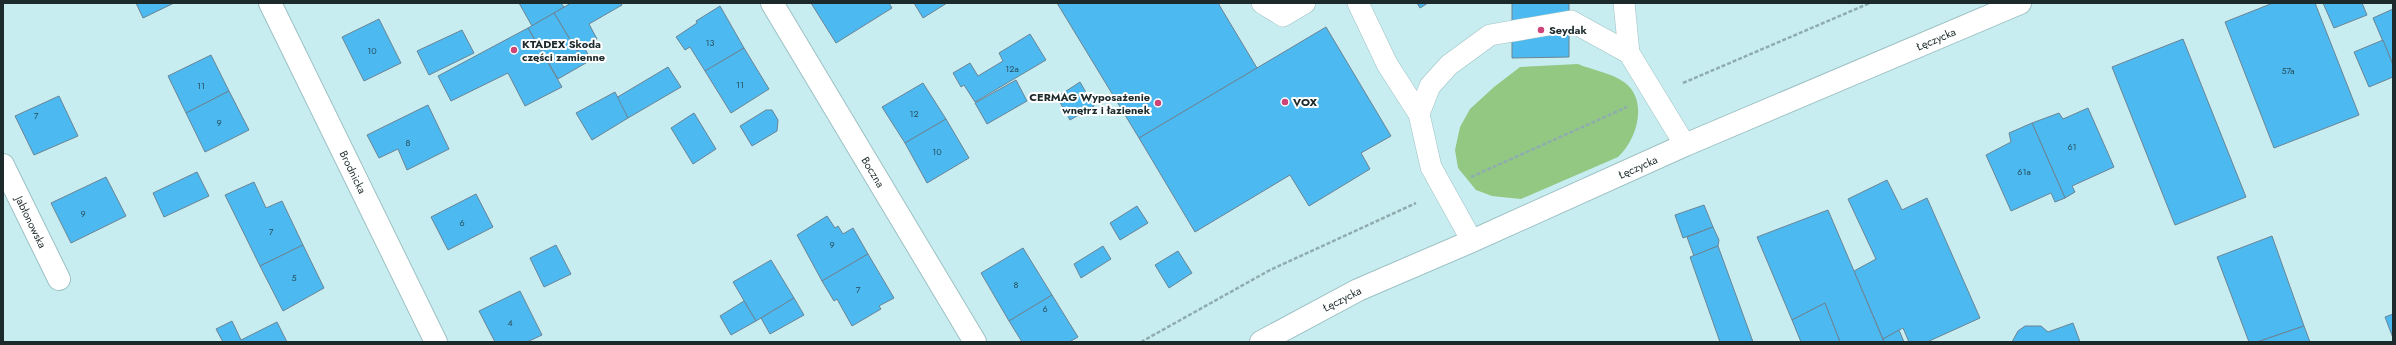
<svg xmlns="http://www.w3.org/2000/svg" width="2396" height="345" viewBox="0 0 2396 345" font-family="Jost,sans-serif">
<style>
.green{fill:#93c883}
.building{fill:#4cbaf1;stroke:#6a8494}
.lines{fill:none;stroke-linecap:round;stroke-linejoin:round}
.lane-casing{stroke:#9dc1c4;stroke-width:22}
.street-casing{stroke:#9dc1c4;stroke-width:24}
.secondary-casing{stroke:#9dc1c4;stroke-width:24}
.path{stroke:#8facae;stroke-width:2.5;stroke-dasharray:4 2;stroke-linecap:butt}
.lane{stroke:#fff;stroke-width:21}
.street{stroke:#fff;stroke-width:22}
.secondary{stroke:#fff;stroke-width:22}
.poi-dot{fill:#ce4378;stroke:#fff;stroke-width:1.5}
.labels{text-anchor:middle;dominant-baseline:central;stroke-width:4;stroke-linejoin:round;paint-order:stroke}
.number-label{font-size:9px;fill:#284e5c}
.poi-label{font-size:11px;font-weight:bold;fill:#1c2a2b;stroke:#fff;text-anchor:start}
.street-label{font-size:11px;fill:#1c2a2b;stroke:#fff}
</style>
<rect width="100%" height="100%" fill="#c8edf0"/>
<path class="green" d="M1578,64c14,6 34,9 46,18 25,18 13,58 -6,75l-97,42 -29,-3 -16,-6 -18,-22 -3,-18 5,-23 10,-18 24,-22 26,-20z"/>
<g class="building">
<path d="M136,3h38l-31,15z"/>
<path d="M519,3h42l3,4 -32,19z"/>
<path d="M571,3h50l1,2 -33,19 8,15 -20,12 -23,-38z"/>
<path d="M811,3h78l3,5 -56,35z"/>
<path d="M914,3h33l-24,15z"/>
<path d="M1057,3h161l39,65 -118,70z"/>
<path d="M1417,3h11l-8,5z"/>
<path d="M1512,3h57v54l-57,1z"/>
<path d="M2273,3h42l44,112 -85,33 -49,-126z"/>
<path d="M2323,3h39l5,12 -33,13z"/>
<path d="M720,6l24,42 -39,23 -15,-24 -5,3 -9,-13 21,-14 -1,-2z"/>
<path d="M2393,9v56l-20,-47z"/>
<path d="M554,13l23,38 7,-4 7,13 -33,19 -30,-51z"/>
<path d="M379,19l22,44 -37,18 -22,-44z"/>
<path d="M1326,27l65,109 -30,17 9,16 -61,37 -19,-31 -95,57 -56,-94z"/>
<path d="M528,28l34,59 -37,19 -17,-33 -57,28 -13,-25z"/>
<path d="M462,30l12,23 -45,22 -12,-24z"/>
<path d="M1030,34l16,26 -71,42 -11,-17 -3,2 -8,-14 17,-10 8,13 25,-15 -4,-8z"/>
<path d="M2183,39l63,158 -71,28 -63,-158z"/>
<path d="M2383,40l10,25v12l-24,10 -15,-35z"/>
<path d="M744,48l25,41 -38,24 -26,-42z"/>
<path d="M211,55l18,36 -43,22 -18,-37z"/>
<path d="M668,67l13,20 -53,31 -12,-20z"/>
<path d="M1016,80l11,21 -40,23 -12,-21z"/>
<path d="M1080,82l14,24 -24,14 -13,-23z"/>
<path d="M923,83l23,36 -41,24 -23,-36z"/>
<path d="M229,91l20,39 -44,22 -19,-39z"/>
<path d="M615,92l13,26 -36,22 -16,-27z"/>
<path d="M59,96l19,40 -44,19 -19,-39z"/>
<path d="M428,105l21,44 -42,21 -9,-21 -19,9 -12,-23z"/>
<path d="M2088,108l26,59 -42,19 3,6 -10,6 -33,-75 27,-10 4,6z"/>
<path d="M766,110h6l6,10 -1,11 -25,15 -12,-20z"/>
<path d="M694,113l22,36 -23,15 -22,-36z"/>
<path d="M946,119l23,39 -42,25 -22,-40z"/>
<path d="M2032,123l33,75 -10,4 -4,-9 -40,18 -25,-56 25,-13 -2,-9z"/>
<path d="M197,172l12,24 -45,21 -11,-24z"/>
<path d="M106,177l20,39 -55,27 -20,-40z"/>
<path d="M1887,180l15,30 25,-12 53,120 -53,24h-18l-6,-14 -20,11 -29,-68 22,-12 -28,-60z"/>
<path d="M254,182l12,26 16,-7 21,44 -43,21 -35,-71z"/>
<path d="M476,194l17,33 -45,23 -17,-33z"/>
<path d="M1704,205l9,22 -30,11 -8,-23z"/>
<path d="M1137,206l11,17 -28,17 -10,-17z"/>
<path d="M1828,210l26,61 30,71h-44l-15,-39 -33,17 -35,-83z"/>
<path d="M827,216l8,12 3,-2 5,8 10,-6 15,26 -46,27 -25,-46z"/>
<path d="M1713,227l6,13 -1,6 -24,10 -7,-19z"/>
<path d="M2272,236l32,90 -47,16h-8l-32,-85z"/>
<path d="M303,245l21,43 -41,23 -23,-45z"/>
<path d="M556,245l15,29 -27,13 -14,-29z"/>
<path d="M1103,246l8,13 -30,19 -7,-14z"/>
<path d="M1718,246l35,96h-33l-30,-85z"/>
<path d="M1023,248l29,47 -43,26 -28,-48z"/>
<path d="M1178,251l14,22 -23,15 -14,-23z"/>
<path d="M868,254l26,44 -15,8 2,3 -29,17 -15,-27 -3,2 -12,-20z"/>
<path d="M771,260l23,38 -38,23 -23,-39z"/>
<path d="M520,291l22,44 -15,7h-32l-16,-31z"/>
<path d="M1052,295l26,42 -9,5h-47l-13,-21z"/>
<path d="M794,298l10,17 -34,19 -9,-16z"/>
<path d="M744,301l12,20 -25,14 -11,-19z"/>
<path d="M1825,303l15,39h-39l-9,-22z"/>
<path d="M2393,314v24l-8,-21z"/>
<path d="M232,321l9,19 36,-18 10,20h-64l-7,-13z"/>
<path d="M2073,323l7,19h-68l6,-11 7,-5h16l7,6z"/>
<path d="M2304,326l6,16h-53z"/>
<path d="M1899,330l5,12h-20l-1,-3z"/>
</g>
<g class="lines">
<defs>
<g id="lane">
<path d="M1262,3l21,13 22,-13"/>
<path d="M1358,3l29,61 32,50"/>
<path d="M1624,3l5,50"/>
<path d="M1472,241l-41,-74 -12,-53 11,-28 19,-21 41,-30 81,-14 58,32 56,92"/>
</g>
<g id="street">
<path d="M270,3l166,339"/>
<path d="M772,3l203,339"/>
<path d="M3,165l56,114"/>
</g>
<path id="secondary" d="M1261,342l97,-52 114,-49 213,-96 335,-142"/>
</defs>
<use href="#lane" class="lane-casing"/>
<use href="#street" class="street-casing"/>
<use href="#secondary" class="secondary-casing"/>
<g class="path">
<path d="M1683,83l187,-80"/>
<path d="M1471,177l156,-70"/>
<path d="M1141,342l129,-72 146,-67"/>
</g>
<use href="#lane" class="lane"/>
<use href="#street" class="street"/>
<use href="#secondary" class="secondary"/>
</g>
<g class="poi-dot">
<circle cx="1541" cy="30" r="4"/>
<circle cx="514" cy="50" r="4"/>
<circle cx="1285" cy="102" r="4"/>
<circle cx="1158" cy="103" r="4"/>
</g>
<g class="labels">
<g class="number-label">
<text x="710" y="42">13</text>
<text x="372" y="50">10</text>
<text x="1012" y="68">12a</text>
<text x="2288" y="70">57a</text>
<text x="740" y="84">11</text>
<text x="201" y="85">11</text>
<text x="914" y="113">12</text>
<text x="36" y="115">7</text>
<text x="219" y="122">9</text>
<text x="408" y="142">8</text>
<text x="2072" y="146">61</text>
<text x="937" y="151">10</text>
<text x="2024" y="171">61a</text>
<text x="83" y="213">9</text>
<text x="462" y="222">6</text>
<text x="271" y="231">7</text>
<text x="832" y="244">9</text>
<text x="294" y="277">5</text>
<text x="1016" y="284">8</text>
<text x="858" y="289">7</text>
<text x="1045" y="308">6</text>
<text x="510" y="322">4</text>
</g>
<g class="poi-label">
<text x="1549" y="30">Seydak</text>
<text x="522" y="44">KTADEX Skoda<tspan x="522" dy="13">części zamienne</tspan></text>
<text x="1150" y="97" text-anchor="end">CERMAG Wyposażenie<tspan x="1150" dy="13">wnętrz i łazienek</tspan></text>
<text x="1293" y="102">VOX</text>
</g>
<g class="street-label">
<text transform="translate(1936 39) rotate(-23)">Łęczycka</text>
<text transform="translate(1638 167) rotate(-24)">Łęczycka</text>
<text transform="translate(353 172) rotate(64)">Brodnicka</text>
<text transform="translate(873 172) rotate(59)">Boczna</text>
<text transform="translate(31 222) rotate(64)">Jabłonowska</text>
<text transform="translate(1342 299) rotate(-27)">Łęczycka</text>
</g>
</g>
<rect width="2396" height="345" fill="none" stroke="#1c2a2b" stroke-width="8"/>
</svg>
